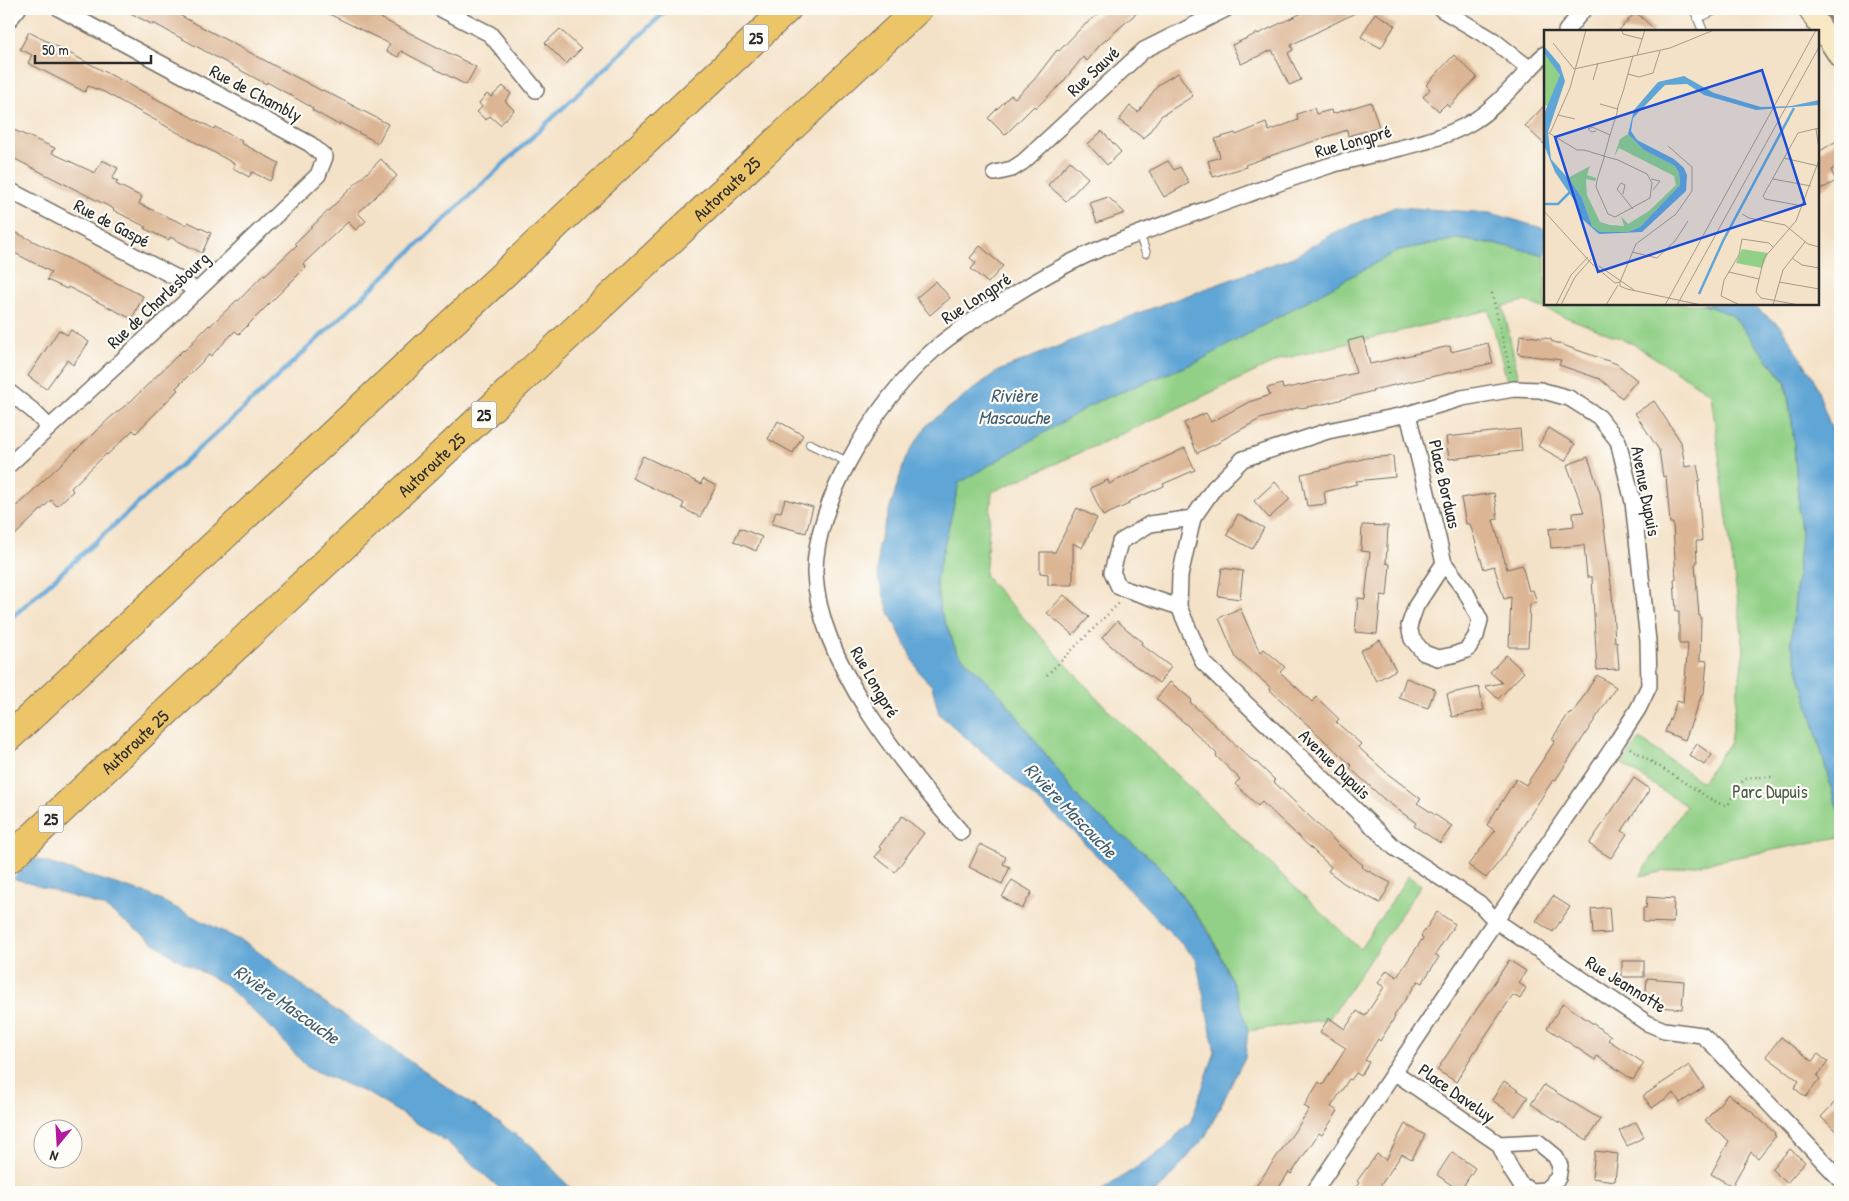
<svg xmlns="http://www.w3.org/2000/svg" width="1849" height="1201" viewBox="0 0 1849 1201" font-family="'Patrick Hand',sans-serif">
<style>
.green{fill:#91d086;stroke:#5e7e58}
.water{fill:#5fa5d5;stroke:#456880}
.pier{fill:#f4e2c8}
.lines{fill:none;stroke-linecap:round;stroke-linejoin:round}
.stream{stroke:#5fa5d5;stroke-width:4.5}
.building{fill:#dcb694}
.lane-casing{stroke:#716b62;stroke-width:10}
.street-casing{stroke:#716b62;stroke-width:18}
.secondary-casing{stroke:#716b62;stroke-width:24}
.highway-casing{stroke:#716b62;stroke-width:30}
.path{stroke:#716b62;stroke-width:2.5;stroke-dasharray:1 4;stroke-linecap:butt}
.lane{stroke:#fff;stroke-width:8}
.street{stroke:#fff;stroke-width:15}
.secondary{stroke:#f8e8c3;stroke-width:21}
.highway{stroke:#edc569;stroke-width:28}
.labels{text-anchor:middle;dominant-baseline:central;stroke-width:4.5;stroke-linejoin:round;paint-order:stroke}
.shield{fill:#fdfcf7;stroke:#6a6a68;stroke-width:1}
.shield-label{font-size:16px;font-weight:bold;fill:#2b2b2b}
.street-label{font-size:18px;fill:#2b2b2b;stroke:#fdfcf7}
.park-label{font-size:18px;fill:#4a5d46;stroke:#fdfcf7}
.water-label{font-size:19px;font-style:italic;fill:#405c6f;stroke:#fdfcf7}
.inset-river{fill:none;stroke:#5fa5d5;stroke-width:2.5}
.inset-road{fill:none;stroke:#a49989;stroke-width:1}
.view{fill:#1d4ed8;fill-opacity:0.15;stroke:#1d4ed8;stroke-width:2.5}
.inset-edge{fill:none;stroke:#2b2b2b;stroke-width:2.5}
</style>
<rect width="100%" height="100%" fill="#fdfcf7"/>
<filter id="ink" filterUnits="userSpaceOnUse"><feTurbulence type="fractalNoise" baseFrequency=".02" numOctaves="2"/><feDisplacementMap in="SourceGraphic" scale="10" xChannelSelector="R" yChannelSelector="G"/><feConvolveMatrix kernelMatrix="1 2 1 2 8 2 1 2 1" color-interpolation-filters="sRGB"/></filter>
<filter id="wash" filterUnits="userSpaceOnUse"><feTurbulence type="fractalNoise" baseFrequency=".0096" numOctaves="4" result="noise"/><feDisplacementMap in="SourceGraphic" scale="20" xChannelSelector="R" yChannelSelector="G"/><feGaussianBlur stdDeviation="1.12" result="paint"/><feColorMatrix in="noise" values="0 0 0 0 0 0 0 0 0 0 0 0 0 0 0 0 0 1.4 0 .05"/><feComposite in="paint" operator="in"/></filter>
<g filter="url(#wash)">
<rect width="100%" height="100%" fill="#f4e2c8"/>
<path class="green" d="M1457,239l50,7 38,9v49h157l30,11 53,67 7,40 9,111 -10,109 43,156 6,17v22l-200,39 46,-70 -64,-42 18,-25 62,43 28,-40 14,-92 -33,-256 -79,-51 -107,-42 -22,5 17,79h-12l-19,-75 -207,49 -140,66 -150,67 -7,84 124,135 251,238 48,-73 13,9 -92,134 -81,12 -11,-38 -26,-59 -53,-70 -74,-59 -84,-111 -43,-42 -17,-42 -4,-31 23,-96 137,-81 103,-41 200,-111z"/>
<g class="water">
<path d="M1395,207l96,6 54,16v26l-38,-9 -50,-7 -58,11 -200,111 -103,41 -137,81 -23,98 4,29 17,42 43,42 84,111 74,59 53,72 26,57 11,38 -3,26 -40,80 -48,55h-58l65,-43 27,-28 24,-69 -19,-93 -123,-128 -134,-117 -7,-28 -12,-12 -31,-62 -11,-34v-32l28,-89 22,-33 68,-52 140,-58 157,-57 41,-24z"/>
<path d="M1702,304h49l30,23 32,50 27,76v362l-6,-16 -43,-157 10,-109 -9,-111 -6,-40 -54,-67z"/>
<path d="M9,851l139,43 100,50 73,56 211,146 42,46h-70l-58,-51 -77,-47 -61,-26 -35,-38 -47,-45 -52,-28 -71,-51 -94,-29z"/>
</g>
<path class="pier" d="M9,849l26,8 -25,23 -1,-1z"/>
<g class="lines">
<path class="stream" d="M9,620l247,-223 412,-388"/>
</g>
<g id="blocks">
<g class="building">
<path d="M123,9h45l154,82 1,-1 65,34 -10,19 -38,-20 -1,2 -27,-15 1,-2 -46,-26 -1,2 -113,-61v2z"/>
<path d="M319,9h44l113,58 -10,18 -65,-34 -3,6 -12,-6 4,-7z"/>
<path d="M1105,9h36l-41,36 -13,16 -4,-4 -21,26 -26,25 -2,-2 -29,29 -17,-17 23,-23 4,3 19,-18 23,-30 2,1 23,-24z"/>
<path d="M1308,9h55l-72,36 2,5 -5,3 13,27 -12,5 -17,-35 -31,14 -9,-19 26,-12v1l44,-21 -1,-1z"/>
<path d="M1636,12l20,19h-38z"/>
<path d="M1375,13l20,12 -14,23 -20,-11z"/>
<path d="M560,29l21,20 -15,15 -21,-21z"/>
<path d="M29,32l185,97 1,-2 27,14 -1,2 38,20 -9,18 -18,-9 -3,5 -16,-9 2,-4 -131,-72 -16,-6 -3,6 -57,-29 4,-8 -12,-6z"/>
<path d="M1454,55l23,22 -28,30 -3,-3 -7,7 -16,-14 7,-8 -4,-4z"/>
<path d="M1178,73l15,23 -32,20 -17,23 -25,-19 11,-14 8,6 21,-28z"/>
<path d="M503,86l8,8 -6,7 9,9 -14,15 -10,-9 -4,4 -9,-8 5,-5 -3,-4 8,-9 4,3z"/>
<path d="M1371,102l8,25 -31,9 -1,-6 -77,26 -25,9 1,2 -33,10 -5,-16 12,-4 -5,-18 20,-6 1,2 30,-12 3,8 29,-11 -1,-6 17,-6 2,6 15,-4 1,4z"/>
<path d="M1545,105v40l-20,-19z"/>
<path d="M9,128l46,20 -3,5 43,20 7,-13 16,8 -6,11 6,2 -2,3 26,13 -3,7 47,21 2,-3 23,11 -9,20 -32,-16 -1,3 -24,-11 1,-2 -33,-17 1,-1 -105,-53z"/>
<path d="M1102,131l19,21 -14,13 -19,-21z"/>
<path d="M1840,139v26l-9,5 5,11 -18,10v-44l2,4z"/>
<path d="M381,159l16,17 -39,37 8,8 -10,9 -8,-8 -7,6 -38,36 3,3 -67,67 -4,-3 -24,25 -2,-1 -33,33 2,2 -42,43 -3,-3 -26,25 -1,-1 -35,34 2,3 -16,15 -6,-6 -42,41v-28l102,-96 20,-16 52,-51 1,1 25,-26 1,1 27,-26 1,1 26,-27 1,1 32,-30 -2,-2z"/>
<path d="M1070,161l18,17 -22,23 -18,-16z"/>
<path d="M1168,161l6,9 6,-3 9,16 -25,14 -15,-26z"/>
<path d="M1108,197l17,16 -28,10 -7,-20z"/>
<path d="M9,229l134,67 -11,23 -64,-32 -1,2 -20,-9 4,-8 -42,-22z"/>
<path d="M980,246l23,20 -15,17 -17,-14 5,-6 -6,-5z"/>
<path d="M936,281l14,17 -20,17 -14,-17z"/>
<path d="M59,330l8,5 4,-5 18,12 -16,23 -6,-5 -21,29 -18,-13z"/>
<path d="M1520,335l31,4v2l66,23 20,16 -15,18 -22,-19 -41,-14 2,-5 -43,-6z"/>
<path d="M1363,337l7,27 80,-18 1,6 37,-9 5,20 -121,27 1,1 -45,12 -27,5 -1,-1 -40,12 -40,22v1l-23,11 -13,-30 22,-10 5,9 38,-20 21,-7 -3,-7 15,-4 1,5 73,-16 -8,-32z"/>
<path d="M1654,401l27,41 4,25 12,-2 3,15 -2,1 4,60h-6l1,22 -2,1 4,52h2l-1,44 7,1 -3,33h-2l-17,46 -20,-8 12,-31 6,2 5,-59h-9v-33h-3l-2,-32h2l-3,-56h-3l-4,-47 -3,1 -4,-27 -24,-37z"/>
<path d="M778,421l25,14 -10,18 -25,-14z"/>
<path d="M1549,428l26,16 -10,17 -27,-15z"/>
<path d="M1520,429l2,22 -73,8 -3,-22z"/>
<path d="M1185,448l10,22 -32,14 1,2 -36,16 1,2 -26,12 -13,-28 18,-8 1,4z"/>
<path d="M643,456l58,28 2,-5 13,7 -16,31 -18,-9 2,-5 -52,-25z"/>
<path d="M1393,456l2,21 -39,4 1,3 -33,8 2,12 -19,2 -6,-32 25,-5 40,-11z"/>
<path d="M1588,457l12,36 12,100 3,49h2l2,27 -22,1 -5,-93h-5l-3,-32 -33,3 -2,-19 25,-3 -1,-13 11,-1 -17,-47z"/>
<path d="M1275,482l15,17 -21,19 -15,-17z"/>
<path d="M1494,493l4,26 -5,1 14,49 15,-4 7,26 4,-1 4,12 -7,2 -2,43h-19l2,-50 -7,2 -10,-33 -10,3 -14,-45h-4l-5,-26z"/>
<path d="M785,499l28,8 -7,26 -34,-9 4,-13 5,1z"/>
<path d="M1077,508l20,10 -15,30 -9,-5v42h-25v-11l-8,-1v-21h15z"/>
<path d="M1238,514l26,14 -12,21 -25,-14z"/>
<path d="M1362,525l26,1 -2,37 4,1 -3,32 -6,-1 -4,39 -22,-2 3,-34 7,1 5,-47 -9,-1z"/>
<path d="M740,528l22,9 -6,14 -22,-10z"/>
<path d="M1222,568l21,3 -3,28 -22,-3z"/>
<path d="M1064,595l25,22 -16,18 -26,-22z"/>
<path d="M1240,608l20,45 4,-4 21,18 -5,5 32,30 4,-5 23,22 -3,3 25,22 -3,3 30,27 33,25 -4,4 35,23 -12,17 -26,-17 2,-3 -31,-23 -35,-32 2,-2 -82,-76 1,-2 -35,-30 -17,-40z"/>
<path d="M1117,621l25,21 -1,2 30,23 -12,16 -32,-23 -25,-22z"/>
<path d="M1380,640l16,30 -20,11 -16,-30z"/>
<path d="M1506,655l18,17 -26,27 -13,-13 17,-3 -12,-11z"/>
<path d="M1597,675l19,12 -61,94 -2,-1 -50,77 -17,21 -18,-13 27,-34 -8,-6 29,-46 10,6 29,-44 -3,-2 17,-26 3,1z"/>
<path d="M1406,678l29,11 -7,19 -29,-10z"/>
<path d="M1170,682l22,18 -2,2 65,61 1,-1 19,18 -2,1 68,66 22,18 -2,2 30,16 -11,20 -35,-19 -17,-13 3,-4 -69,-65 -4,4 -23,-22 5,-5 -24,-23 1,-2 -30,-29 -31,-26z"/>
<path d="M1479,687l5,23 -32,7 -5,-23z"/>
<path d="M1697,744l15,11 -8,10 -15,-10z"/>
<path d="M1634,778l16,11 -28,42 5,3 -16,24 -22,-14z"/>
<path d="M902,816l22,17 -29,39 -20,-15 7,-8 -3,-2z"/>
<path d="M980,844l26,13 -3,7 7,3 -8,17 -33,-17z"/>
<path d="M1012,880l20,12 -10,17 -20,-12z"/>
<path d="M1553,896l17,11 -17,25 -17,-11z"/>
<path d="M1647,897l27,2 -1,24 -30,-1v-14h3z"/>
<path d="M1609,907l2,26 -18,1 -2,-25z"/>
<path d="M1437,912l18,12 -20,31 4,2 -17,26 -4,-2 -24,35 1,1 -15,24 -2,-2 -13,21 4,2 -8,14 -5,-3 -5,7 -2,-1 -18,28 7,4 -16,24 -3,-2 -28,41 -2,-2 -13,20h-24l49,-70 8,-13 -5,-3 15,-24 4,3 23,-37 -26,-16 9,-14 16,11 12,-18 8,5 19,-29 -6,-4 9,-13 10,7 26,-39 -2,-2z"/>
<path d="M1509,960l17,11 -7,12 7,5 -6,11 -7,-4 -40,59 -17,28 -19,-12z"/>
<rect x="1622" y="961" width="22" height="16"/>
<path d="M1647,978l37,3 -2,28 -23,-2v-3l-14,-1z"/>
<path d="M1563,1003l48,33 -3,4 36,23 -11,17 -36,-24 -2,4 -48,-32z"/>
<path d="M1781,1037l31,24 6,-7 10,8 -11,14 3,3 -14,18 -12,-9 5,-7 -33,-25z"/>
<path d="M1689,1065l15,22 -24,16 -6,-10 -22,15 -9,-12z"/>
<path d="M1504,1081l24,16 -13,19 -23,-16z"/>
<path d="M1544,1085l56,34 -13,21 -56,-36z"/>
<path d="M1728,1094l26,20 21,19 -1,2 2,1 -18,22 -7,-6 -19,34 -21,-12 18,-33 -24,-20z"/>
<path d="M1834,1103l6,6v26l-19,-18z"/>
<path d="M1636,1122l8,15 -17,9 -8,-15z"/>
<path d="M1405,1124l20,11 -13,24 -10,-5 -26,38h-24l7,-9 -2,-2 20,-27 9,6z"/>
<path d="M1790,1149l15,13 -18,21 -16,-14z"/>
<path d="M1595,1151l23,3 -3,27 -23,-3z"/>
<path d="M1452,1152l23,16 -15,23 -23,-16z"/>
</g>
</g>
</g>
<g filter="url(#ink)">
<use href="#blocks" fill-opacity="0" stroke="#716b62" stroke-width="1"/>
<g class="lines">
<defs>
<g id="lane">
<path d="M1694,9l9,22"/>
<path d="M1698,18l20,-9"/>
<path d="M1139,233l7,20"/>
<path d="M810,444l38,18"/>
</g>
<g id="street">
<path d="M441,9l49,25 46,56"/>
<path d="M1441,9l52,31 37,29"/>
<path d="M9,20l9,-11"/>
<path d="M1566,31l18,-22"/>
<path d="M995,173l17,-4 11,-7 121,-112 82,-41"/>
<path d="M9,190l166,87 22,14"/>
<path d="M9,392l23,18 17,17"/>
<path d="M1408,414l36,149 22,29 14,28 -4,16 -9,14 -14,5 -15,3 -14,-5 -12,-14 -3,-13 7,-20 28,-43"/>
<path d="M9,465l188,-174 121,-116 7,-18 -15,-13 -250,-135"/>
<path d="M1179,607l-60,-20 -7,-15 8,-30 30,-18 43,-6"/>
<path d="M961,832c-57,-65 -142,-169 -146,-258 -1,-36 17,-82 34,-113 23,-43 51,-82 88,-114 19,-16 41,-30 62,-43 28,-18 57,-35 87,-49 40,-18 82,-32 124,-47 39,-14 78,-29 118,-42 43,-13 106,-21 144,-44 28,-17 49,-46 73,-68"/>
<path d="M1394,1072l105,72 12,26 9,14 11,7 14,-1 13,-12 2,-12 -5,-10 -17,-14 -39,2"/>
<path d="M1314,1192l169,-253 26,-38 109,-161 20,-31 11,-23 -1,-45 -15,-139 -15,-61 -19,-24 -30,-19 -29,-8 -26,-1 -52,9 -54,16 -80,17 -85,28 -29,29 -21,30 -13,58 -1,31 24,55 192,186 84,55 17,18 151,102 17,7 38,5 13,12 125,132"/>
</g>
<g id="secondary">
<path d="M1809,9l31,48"/>
<path d="M1838,9l2,3"/>
</g>
<g id="highway">
<path d="M9,737l778,-728"/>
<path id="s1" d="M9,859l909,-850"/>
</g>
</defs>
<use href="#lane" class="lane-casing"/>
<use href="#street" class="street-casing"/>
<use href="#secondary" class="secondary-casing"/>
<use href="#highway" class="highway-casing"/>
<g class="path">
<path d="M1492,293l19,82"/>
<path d="M1047,675l72,-72"/>
<path d="M1630,748l82,52 11,5 6,-2c16,-29 14,-26 46,-26"/>
</g>
<use href="#lane" class="lane"/>
<use href="#street" class="street"/>
<use href="#secondary" class="secondary"/>
<use href="#highway" class="highway"/>
</g>
</g>
<g class="labels">
<g class="shield">
<rect x="743.5" y="24.5" width="25" height="27" rx="4"/>
<rect x="471.5" y="401.5" width="25" height="27" rx="4"/>
<rect x="38.5" y="805.5" width="25" height="27" rx="4"/>
</g>
<g class="shield-label">
<text x="756" y="38">25</text>
<text x="484" y="415">25</text>
<text x="51" y="819">25</text>
</g>
<g class="street-label">
<text transform="translate(1093 71) rotate(-43)">Rue Sauvé</text>
<text transform="translate(256 93) rotate(28)">Rue de Chambly</text>
<text transform="translate(1353 141) rotate(-16)">Rue Longpré</text>
<text stroke="none"><textPath href="#s1" startOffset="982">Autoroute 25</textPath></text>
<text transform="translate(112 223) rotate(28)">Rue de Gaspé</text>
<text transform="translate(976 298) rotate(-33)">Rue Longpré</text>
<text transform="translate(158 300) rotate(-43)">Rue de Charlesbourg</text>
<text stroke="none"><textPath href="#s1" startOffset="578">Autoroute 25</textPath></text>
<text transform="translate(1445 484) rotate(77)">Place Borduas</text>
<text transform="translate(1646 491) rotate(79)">Avenue Dupuis</text>
<text transform="translate(875 682) rotate(60)">Rue Longpré</text>
<text stroke="none"><textPath href="#s1" startOffset="172">Autoroute 25</textPath></text>
<text transform="translate(1335 764) rotate(44)">Avenue Dupuis</text>
<text transform="translate(1626 984) rotate(32)">Rue Jeannotte</text>
<text transform="translate(1457 1093) rotate(35)">Place Daveluy</text>
</g>
<g class="park-label">
<text x="1770" y="791">Parc Dupuis</text>
</g>
<g class="water-label">
<text x="1014" y="395">Rivière<tspan x="1014" dy="22">Mascouche</tspan></text>
<text transform="translate(1071 810) rotate(46)">Rivière Mascouche</text>
<text transform="translate(287 1004) rotate(35)">Rivière Mascouche</text>
</g>
</g>
<g transform="translate(1544 30)">
<rect width="275" height="275" fill="#f4e2c8"/>
<path d="M0,24l10,8 6,13 -11,31 -5,-1zM84,104l16,16 31,16 4,7 1,12 -40,42 -12,5h-28l-8,-6 -10,-28 -14,-20 22,-12 -3,9 9,3 -1,3 -9,-2 1,16 13,27 10,3 14,1 -3,-10 7,8 21,-13 27,-26 -2,-9 -55,-28 -5,9 6,-18zM198,219l26,4 -6,15 -26,-5z" fill="#91d086"/>
<path d="M0,16l16,19 5,16 -17,51 3,27 20,23 11,16 10,28 8,6h28l12,-5 40,-42 -1,-12 -4,-7 -31,-16 -16,-16 6,-24 24,-28 26,-6 30,17 47,14 30,-1 28,-6v5l-63,5 -52,-15 -17,-11 -22,1 -32,33 -2,13 6,9 37,19 10,9 3,7 -1,16 -44,41 -43,2 -19,-17 -4,-14 -21,-31 -11,-27v-31l16,-39 -16,-22z" fill="#5fa5d5"/>
<path class="inset-river" d="M0,174h14l12,-12M155,264l24,-53 71,-133"/>
<path class="inset-road" d="M78,0l1,4 19,5M9,13l21,26 96,-21 44,-18M93,25l8,-25M84,44l11,3 14,-4 7,-22M49,50l5,-17M56,74l18,5M14,85l17,4M272,99l3,20M52,101l-4,1 -4,-3 4,-2 18,8M5,103l28,17h7l20,6 3,1 11,3 29,14 5,9 -2,15 -35,19 -7,-3 -12,-27 1,-7 7,-22v-2l1,-3 5,-18 7,-22 1,-7 5,-14 9,-33 1,-3M0,107l7,-6 19,-43 16,-58M240,128l34,8M107,149l9,2 -7,9M229,149l38,7M79,164l2,-9 -4,-2 -4,6 16,20M258,176l-37,-7 -2,-3 35,-63 21,-5M0,181l48,53 23,19 5,-1M198,184l7,4 36,7 23,19 11,3M88,222l25,6 18,-17 13,-20M248,228l10,7 17,3M55,236l35,24M185,242l30,7M76,252l16,-38 40,-30 16,-23v-24l-24,-21M76,252v4l7,3 74,16M235,252l40,7M12,275l15,-30 17,-18M17,275l14,-28 16,-18M62,275l12,-20M121,275l151,-275M133,275l142,-258M196,275l-19,-9 3,-16 15,-25 3,-16 27,4 4,4M229,275l10,-35 22,-28M255,275l-38,-7 -5,-6 8,-34 32,-37 23,-61"/>
<path class="view" d="M218,40l43,134 -207,68 -43,-135z"/>
<rect width="275" height="275" class="inset-edge"/>
</g>
<rect width="1849" height="1201" fill="none" stroke="#fdfcf7" stroke-width="30"/>
<g transform="translate(58 1144) rotate(198)"><circle r="24" fill="#fdfcf7" stroke="#a9a8a5"/>
<path d="M0-4L9 19L0 12L-9 19Z" fill="#b5179e"/>
<text y="-8" font-size="14" font-weight="bold" text-anchor="middle" fill="#2b2b2b">N</text>
</g>
<path d="M35 55v8h116v-8" fill="none" stroke="#2b2b2b" stroke-width="2.5"/>
<text x="42" y="55" font-size="15" fill="#2b2b2b" stroke="#fdfcf7" stroke-width="4" paint-order="stroke">50 m</text>
</svg>
